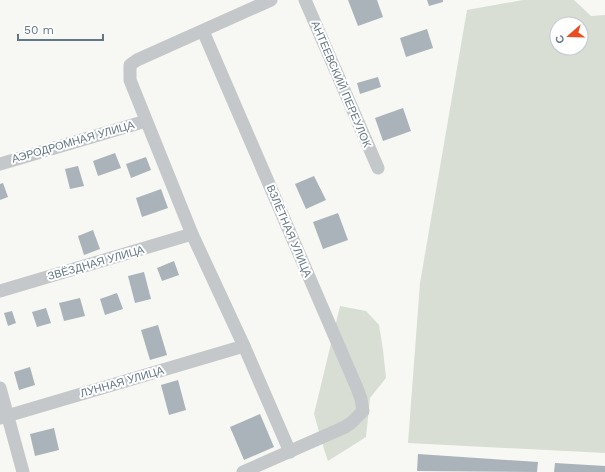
<svg xmlns="http://www.w3.org/2000/svg" width="605" height="472" viewBox="0 0 605 472" font-family="'Work Sans',sans-serif">
<style>
.grass{fill:#d8ded4;fill-rule:evenodd}
.building{fill:#aab3b9}
.lines{fill:none;stroke-linecap:round;stroke-linejoin:round}
.street{stroke:#c4c8cb;stroke-width:13}
.labels{text-anchor:middle;dominant-baseline:central;stroke-width:4;stroke-linejoin:round;paint-order:stroke}
.street-label{font-size:11px;fill:#647785;stroke:#fff}
</style>
<rect width="100%" height="100%" fill="#f7f7f3"/>
<g class="grass">
<path d="M523,0h51l17,16 14,-1v438l-197,-10 12,-160 47,-273zM557,24h24v24h-24z"/>
<path d="M340,306l26,5 13,14 4,25 3,28 -16,20 -4,39 -38,24 -4,-12 -10,-35z"/>
</g>
<g class="building">
<path d="M348,0h29l6,17 -25,9z"/>
<path d="M427,0h16v2l-14,4z"/>
<path d="M427,29l6,19 -27,9 -6,-19z"/>
<path d="M378,77l3,10 -21,7 -3,-11z"/>
<path d="M403,108l8,23 -28,10 -8,-23z"/>
<path d="M115,153l6,15 -23,8 -5,-15z"/>
<path d="M146,157l5,13 -20,8 -5,-14z"/>
<path d="M78,166l6,20 -14,3 -5,-20z"/>
<path d="M314,176l12,24 -20,9 -11,-25z"/>
<path d="M3,183l5,14 -8,3v-16z"/>
<path d="M161,189l7,19 -26,9 -6,-19z"/>
<path d="M338,213l10,27 -25,9 -10,-27z"/>
<path d="M93,230l7,19 -16,6 -6,-19z"/>
<path d="M174,261l5,14 -17,6 -5,-13z"/>
<path d="M144,272l7,27 -16,4 -7,-27z"/>
<path d="M117,293l6,16 -18,6 -5,-16z"/>
<path d="M80,298l5,18 -21,5 -5,-18z"/>
<path d="M46,308l5,15 -14,4 -5,-15z"/>
<path d="M12,311l4,12 -8,3 -4,-13z"/>
<path d="M158,325l9,30 -17,5 -9,-30z"/>
<path d="M30,367l5,18 -16,5 -5,-18z"/>
<path d="M178,380l8,30 -17,5 -8,-30z"/>
<path d="M260,414l14,33 -30,13 -14,-33z"/>
<path d="M54,428l5,22 -24,6 -5,-22z"/>
<path d="M418,454l120,8 -1,10 -120,-1z"/>
<path d="M555,463l50,3v6h-51z"/>
</g>
<g class="lines">
<g class="street">
<path d="M271,0l-134,60 -7,5v15l62,154 52,112 46,106"/>
<path d="M305,0l73,168"/>
<path d="M203,31l154,357 4,11 2,12 -12,12 -6,4 -102,45"/>
<path d="M0,164l146,-43"/>
<path d="M0,291l192,-57"/>
<path d="M0,388l23,84"/>
<path d="M0,418l244,-72"/>
</g>
</g>
<g class="labels">
<g class="street-label">
<text transform="translate(341 84) rotate(67)">АНТЕЕВСКИЙ ПЕРЕУЛОК</text>
<text transform="translate(73 142) rotate(-16)">АЭРОДРОМНАЯ УЛИЦА</text>
<text transform="translate(289 231) rotate(67)">ВЗЛЁТНАЯ УЛИЦА</text>
<text transform="translate(96 263) rotate(-16)">ЗВЁЗДНАЯ УЛИЦА</text>
<text transform="translate(122 382) rotate(-16)">ЛУННАЯ УЛИЦА</text>
</g>
</g>
<g transform="translate(569 36) rotate(250)"><circle r="19" fill="#ffffff" stroke="#c1c9ce"/>
<path d="M0-3L7 15L0 10L-7 15Z" fill="#ea4c20"/>
<text y="-6" font-size="11" font-weight="bold" text-anchor="middle" fill="#647785">С</text>
</g>
<path d="M18 34v6h85v-6" fill="none" stroke="#647785" stroke-width="2"/>
<text x="24" y="34" font-size="12" fill="#647785" stroke="#ffffff" stroke-width="3" paint-order="stroke">50 m</text>
</svg>
